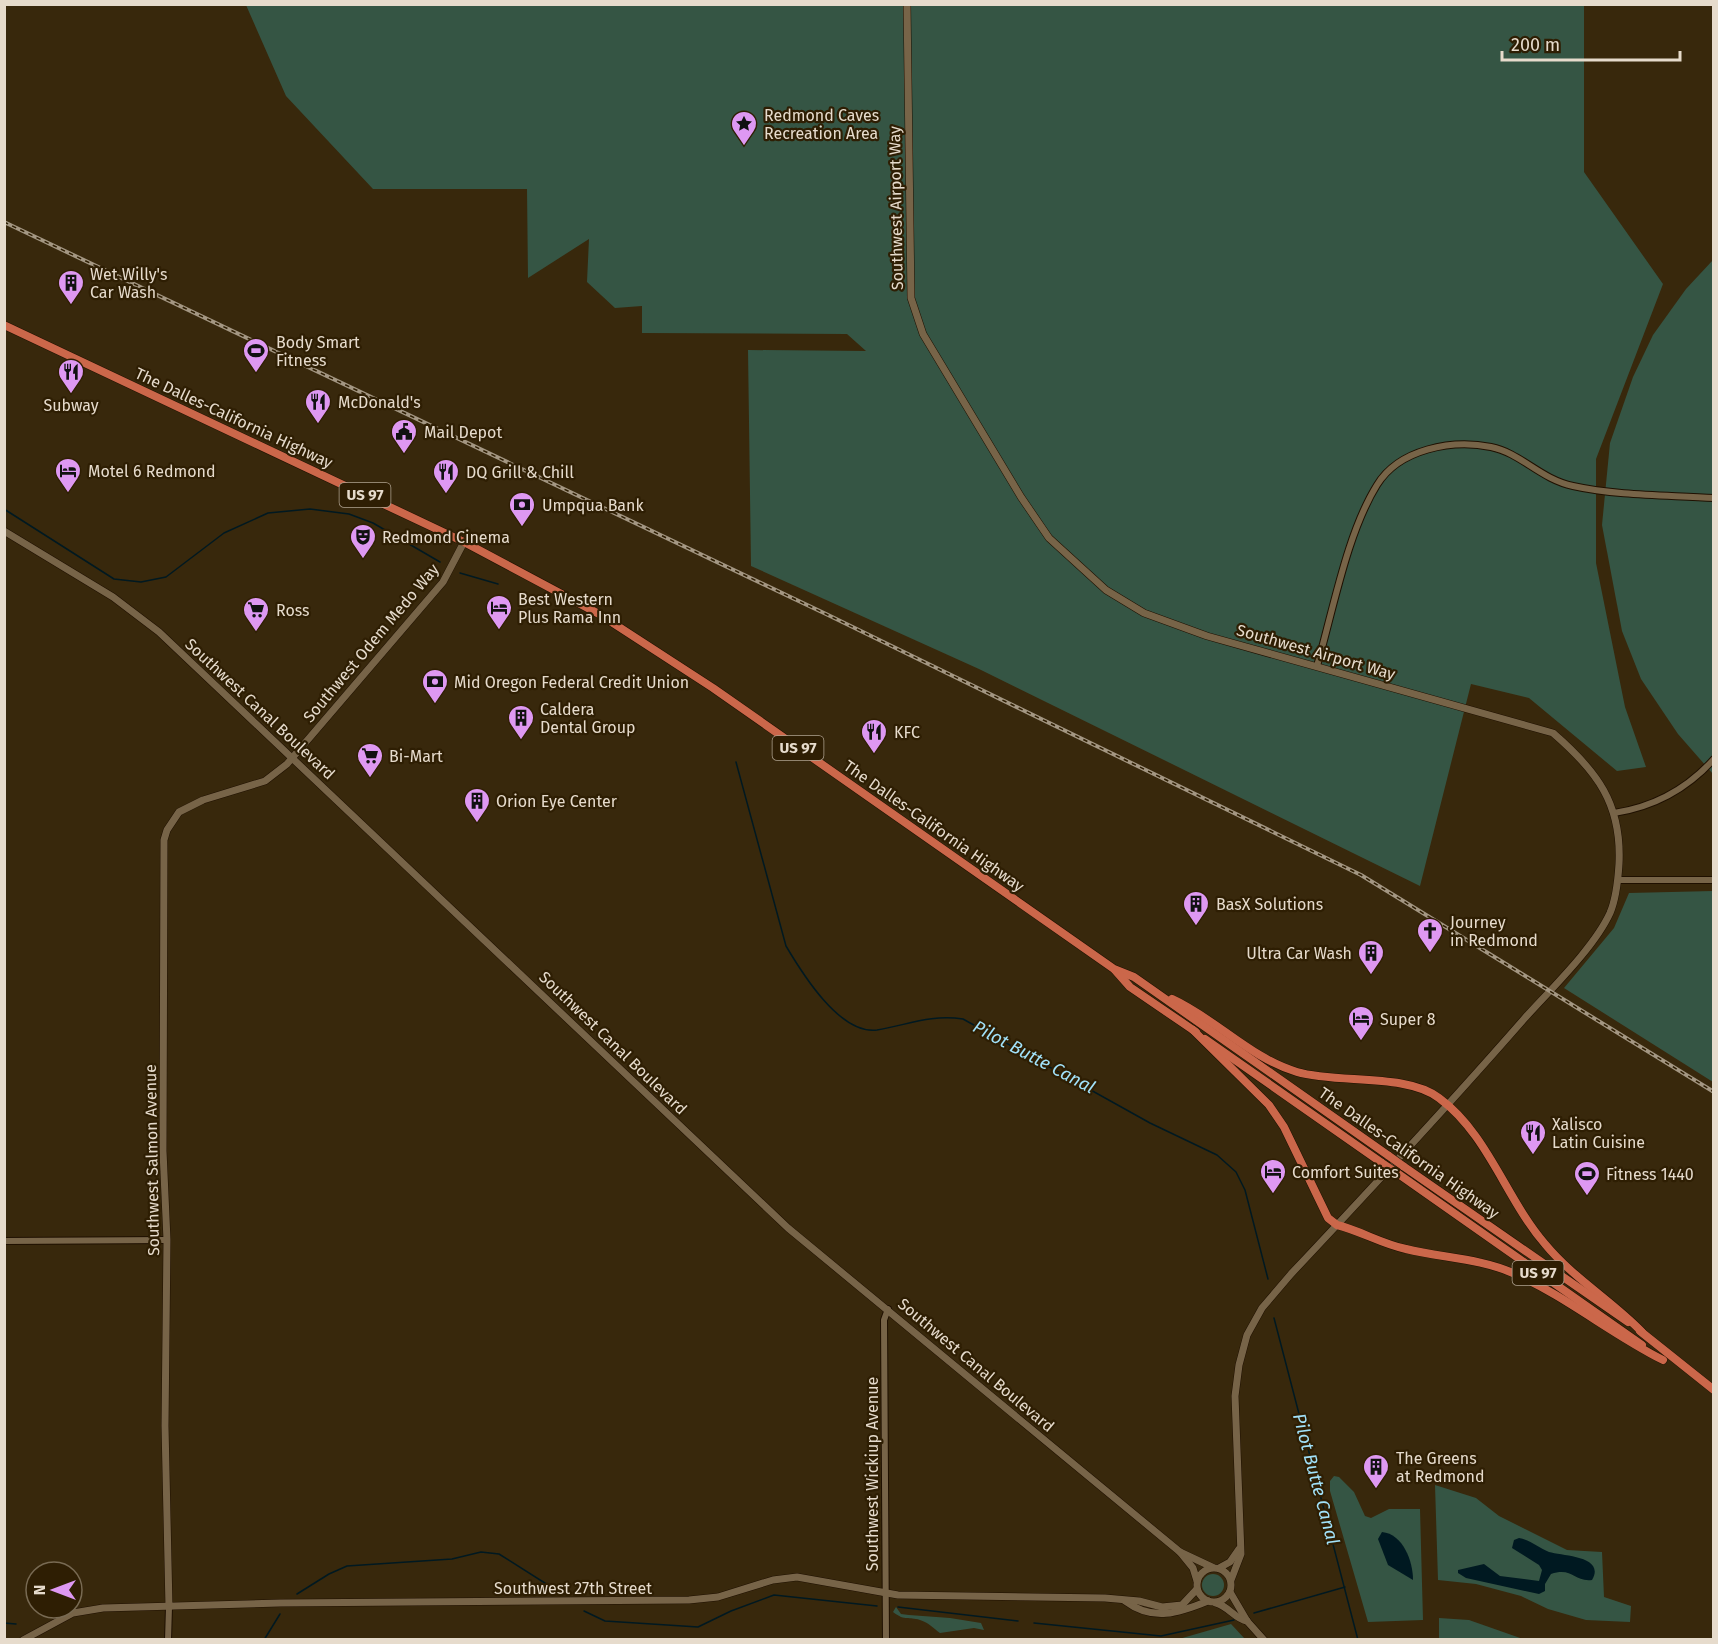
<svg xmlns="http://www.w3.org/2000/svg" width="1718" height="1644" viewBox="0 0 1718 1644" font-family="'Fira Sans',sans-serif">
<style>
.green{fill:#355544}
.water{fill:#001921}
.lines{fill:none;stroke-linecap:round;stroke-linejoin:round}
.stream{stroke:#001921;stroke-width:1.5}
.tertiary-casing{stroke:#1f1000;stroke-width:8}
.secondary-casing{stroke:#1f1000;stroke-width:8}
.trunk-casing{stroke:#1f1000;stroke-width:9}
.tertiary{stroke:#776448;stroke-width:6}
.secondary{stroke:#776448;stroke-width:7}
.trunk{stroke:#cb674a;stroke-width:8}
.rail-casing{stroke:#a39682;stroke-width:4}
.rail{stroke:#2e1e03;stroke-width:1.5;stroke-dasharray:4.5;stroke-linecap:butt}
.trunk-bridge-casing{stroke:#1f1000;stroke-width:9;stroke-linecap:butt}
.trunk-bridge{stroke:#cb674a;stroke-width:8}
.labels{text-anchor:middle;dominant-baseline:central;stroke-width:4.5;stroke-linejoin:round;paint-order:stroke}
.shield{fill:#2e1e03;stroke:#afa290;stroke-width:1.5}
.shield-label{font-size:15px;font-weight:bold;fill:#e6dbcc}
.poi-label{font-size:16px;fill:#e6dbcc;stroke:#2e1e03;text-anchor:start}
.street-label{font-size:16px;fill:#e6dbcc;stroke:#2e1e03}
.water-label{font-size:18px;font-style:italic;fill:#a2e2fa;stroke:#2e1e03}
</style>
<rect width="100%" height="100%" fill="#38280c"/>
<g class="green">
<path d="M246,5h1338v167l79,112 -67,175v104l29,144 21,60 -29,4 -88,-73 -58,-14 -51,202 -441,-217 -228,-103 -3,-216 118,1 -19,-17 -205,-1v-27l-27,2 -28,-26 2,-43 -61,39 -1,-89h-154l-87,-93z"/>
<path d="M1713,260v514l-35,-40 -37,-55 -19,-48 -20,-106 8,-82 23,-66 20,-42 33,-46z"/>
<path d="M1713,891h1l-1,191 -149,-94 50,-60 15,-35z"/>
<path d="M1334,1476l5,1 15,15 11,24 6,2 18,-9h31l3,111 -55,2 -38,-131v-10z"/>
<path d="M1435,1485l41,13 23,18 68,34 35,2 2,45 27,9 -1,16 -44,-2 -38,-11 -27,-13 -45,-12 -38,-4z"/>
<circle cx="1213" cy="1585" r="11"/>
<path d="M896,1607l5,7 8,1 41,3 31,5 3,7 -10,-2 -34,5c-7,-5 -11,-10 -20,-13 -12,-4 -14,2 -27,-8z"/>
<path d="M1439,1618l30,2 54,19h-84z"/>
<path d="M1231,1624l14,15h-66z"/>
</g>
<g class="water">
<path d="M1382,1532c21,2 31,29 31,48l-25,-15 -10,-26z"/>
<path d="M1519,1538c11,2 20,10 30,14 14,4 57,4 43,28 -19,2 -19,-13 -41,-6l-6,10v7l-6,3 -73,-16 -8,-5v-3l26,-6 16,12 39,5 3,-11 -3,-5 -27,-17 2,-8z"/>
</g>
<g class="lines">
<g class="stream">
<path d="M4,509l110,70 27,3 25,-5 58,-44 44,-20 42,-4 39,5 24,9 67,39"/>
<path d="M460,573l38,11"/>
<path d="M736,762l50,184c16,27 54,89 91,84 30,-5 54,-16 86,-11l187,104 67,32 19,17 9,18 23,89"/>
<path d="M1274,1318l84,322"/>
<path d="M297,1594l32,-20 18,-8 105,-7 29,-7 18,2 60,38"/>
<path d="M898,1607l120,14"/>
<path d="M584,1611l21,10 93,6 33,-16 43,-16 103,11"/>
<path d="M1254,1613l91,-26"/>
<path d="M4,1623l12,1"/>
<path d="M1034,1623l127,13 73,-16"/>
<path d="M264,1640l16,-26"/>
</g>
<defs>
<g id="tertiary">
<path d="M1317,666c16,-55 30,-133 60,-181 22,-36 75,-46 114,-38 30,6 49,32 82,39 45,10 95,9 141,12"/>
<path d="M1614,813c40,-6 73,-24 100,-54"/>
<path d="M1618,880h96"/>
<path d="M4,1241l163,-1"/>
<path d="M168,1640l1,-33"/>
<path d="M886,1640l-2,-320 4,-11"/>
</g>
<g id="secondary">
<path d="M907,4l4,294 12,36 98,163 28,41 57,52 38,23 63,23 346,97c44,38 69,71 66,131 -1,16 -3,35 -9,49 -16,35 -60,77 -86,106 -76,87 -154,171 -233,255l-29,34 -15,27 -8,30 -4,31 6,158 -10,26"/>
<path d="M4,531l109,66 46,35 629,596 392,324 13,16 4,13"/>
<path d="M1180,1552l32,15"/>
<circle cx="1214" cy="1585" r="17"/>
<path d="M1219,1568l11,-6 9,-13"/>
<path d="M1230,1592l17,29 17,19"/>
<path d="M1125,1601c28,21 54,12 83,0"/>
<path d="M1216,1603c12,3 19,16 31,18"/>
<path d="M169,1607l-4,-181 2,-186 -4,-89 1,-311 3,-10 12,-18 24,-12 62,-19 22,-17 156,-182 21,-40"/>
<path d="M23,1640l50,-27 30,-5 177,-5 409,-3 29,-3 55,-17 24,-3 101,18 207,3 34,3 23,6 20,-2 15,-16"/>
</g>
<g id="trunk">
<path d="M4,325l460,217 135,72 114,74 401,281 20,8 255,179"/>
<path d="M1115,970l15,17 66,45"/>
<path d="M1172,999c44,20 78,59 125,73 41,12 109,1 142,26 49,36 67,101 106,146 28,34 67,57 97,88"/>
<path d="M1193,1030l76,75 15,22 44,91 9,7c24,6 45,19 69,24 36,9 73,9 107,24 53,23 98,61 150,87"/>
<path d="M1205,1039l177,124"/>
<path d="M1403,1166l225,156"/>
<path d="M1397,1173l245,172"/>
<path d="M1640,1331l74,59"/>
</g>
</defs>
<use href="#tertiary" class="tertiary-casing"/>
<use href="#secondary" class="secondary-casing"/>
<use href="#trunk" class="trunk-casing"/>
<use href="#tertiary" class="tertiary"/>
<use href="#secondary" class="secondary"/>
<use href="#trunk" class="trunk"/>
<defs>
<path id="rail" d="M4,222l822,392 535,261 353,217"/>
</defs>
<use href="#rail" class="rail-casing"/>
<use href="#rail" class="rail"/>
<defs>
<g id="trunk-bridge">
<path d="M1389,1156l14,10"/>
<path d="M1382,1163l15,10"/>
</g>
</defs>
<use href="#trunk-bridge" class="trunk-bridge-casing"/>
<use href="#trunk-bridge" class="trunk-bridge"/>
</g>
<defs>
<symbol id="sight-pin" viewBox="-11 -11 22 30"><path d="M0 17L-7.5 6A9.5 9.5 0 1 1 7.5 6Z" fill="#de98f2" stroke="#2e1e03"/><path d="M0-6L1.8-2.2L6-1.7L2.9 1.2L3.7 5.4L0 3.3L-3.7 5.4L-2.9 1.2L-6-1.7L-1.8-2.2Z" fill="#111"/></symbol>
<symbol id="building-pin" viewBox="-11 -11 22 30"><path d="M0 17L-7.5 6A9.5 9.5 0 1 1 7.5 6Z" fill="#de98f2" stroke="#2e1e03"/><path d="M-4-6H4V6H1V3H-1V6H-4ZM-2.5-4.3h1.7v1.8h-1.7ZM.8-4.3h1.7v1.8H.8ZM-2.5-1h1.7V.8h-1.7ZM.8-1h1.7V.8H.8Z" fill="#111"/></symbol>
<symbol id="stadium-pin" viewBox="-11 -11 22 30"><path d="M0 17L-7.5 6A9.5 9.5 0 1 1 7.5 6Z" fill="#de98f2" stroke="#2e1e03"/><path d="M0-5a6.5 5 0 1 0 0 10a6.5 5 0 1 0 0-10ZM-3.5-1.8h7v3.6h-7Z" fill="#111"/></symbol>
<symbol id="restaurant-pin" viewBox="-11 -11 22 30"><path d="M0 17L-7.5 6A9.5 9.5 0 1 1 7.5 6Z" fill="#de98f2" stroke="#2e1e03"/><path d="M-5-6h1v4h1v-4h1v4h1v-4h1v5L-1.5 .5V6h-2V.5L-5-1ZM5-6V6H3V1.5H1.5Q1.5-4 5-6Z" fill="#111"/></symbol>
<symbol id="civic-pin" viewBox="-11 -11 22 30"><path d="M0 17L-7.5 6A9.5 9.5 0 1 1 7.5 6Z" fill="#de98f2" stroke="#2e1e03"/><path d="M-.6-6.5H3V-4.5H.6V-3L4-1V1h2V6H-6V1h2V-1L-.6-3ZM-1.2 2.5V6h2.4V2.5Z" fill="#111"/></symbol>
<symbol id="hotel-pin" viewBox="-11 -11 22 30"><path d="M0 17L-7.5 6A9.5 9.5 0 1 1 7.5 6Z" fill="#de98f2" stroke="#2e1e03"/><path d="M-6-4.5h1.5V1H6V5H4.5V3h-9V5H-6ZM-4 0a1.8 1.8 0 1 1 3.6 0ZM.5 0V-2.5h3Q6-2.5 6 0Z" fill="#111"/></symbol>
<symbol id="bank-pin" viewBox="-11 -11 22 30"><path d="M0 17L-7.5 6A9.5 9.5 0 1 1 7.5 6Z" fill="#de98f2" stroke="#2e1e03"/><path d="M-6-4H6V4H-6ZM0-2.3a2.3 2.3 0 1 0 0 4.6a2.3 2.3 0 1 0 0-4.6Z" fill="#111"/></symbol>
<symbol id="theatre-pin" viewBox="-11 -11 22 30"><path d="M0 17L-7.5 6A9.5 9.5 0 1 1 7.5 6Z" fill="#de98f2" stroke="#2e1e03"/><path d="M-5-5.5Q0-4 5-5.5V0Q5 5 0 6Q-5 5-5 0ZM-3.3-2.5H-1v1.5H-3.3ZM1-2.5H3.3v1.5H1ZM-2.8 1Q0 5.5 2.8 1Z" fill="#111"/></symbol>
<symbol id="supermarket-pin" viewBox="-11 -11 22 30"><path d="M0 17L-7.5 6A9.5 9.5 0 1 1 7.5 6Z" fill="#de98f2" stroke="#2e1e03"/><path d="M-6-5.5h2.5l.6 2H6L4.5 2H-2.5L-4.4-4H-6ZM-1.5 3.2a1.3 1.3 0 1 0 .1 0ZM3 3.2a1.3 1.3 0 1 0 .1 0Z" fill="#111"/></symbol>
<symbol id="church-pin" viewBox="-11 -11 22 30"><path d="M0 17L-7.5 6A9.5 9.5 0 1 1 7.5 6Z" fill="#de98f2" stroke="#2e1e03"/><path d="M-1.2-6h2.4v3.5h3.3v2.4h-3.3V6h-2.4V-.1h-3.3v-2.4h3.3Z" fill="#111"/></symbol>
</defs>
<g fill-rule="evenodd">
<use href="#sight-pin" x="729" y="109" width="30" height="40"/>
<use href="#building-pin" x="56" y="268" width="30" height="40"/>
<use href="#stadium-pin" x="241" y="336" width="30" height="40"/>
<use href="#restaurant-pin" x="56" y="357" width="30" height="40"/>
<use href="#restaurant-pin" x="303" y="387" width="30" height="40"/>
<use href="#civic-pin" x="389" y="417" width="30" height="40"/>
<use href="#hotel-pin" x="53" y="456" width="30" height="40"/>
<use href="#restaurant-pin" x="431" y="457" width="30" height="40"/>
<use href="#bank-pin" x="507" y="490" width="30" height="40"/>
<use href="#theatre-pin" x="348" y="522" width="30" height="40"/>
<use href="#hotel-pin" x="484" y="593" width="30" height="40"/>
<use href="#supermarket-pin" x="241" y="595" width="30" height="40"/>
<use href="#bank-pin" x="420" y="667" width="30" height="40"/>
<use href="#building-pin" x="506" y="703" width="30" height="40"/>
<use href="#restaurant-pin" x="859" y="717" width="30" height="40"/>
<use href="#supermarket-pin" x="355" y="741" width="30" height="40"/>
<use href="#building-pin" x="462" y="786" width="30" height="40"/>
<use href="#building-pin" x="1181" y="889" width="30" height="40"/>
<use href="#church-pin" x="1415" y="916" width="30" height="40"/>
<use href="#building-pin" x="1356" y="938" width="30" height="40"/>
<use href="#hotel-pin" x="1346" y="1004" width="30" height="40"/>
<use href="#restaurant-pin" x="1518" y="1118" width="30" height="40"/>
<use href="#hotel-pin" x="1258" y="1157" width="30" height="40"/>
<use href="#stadium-pin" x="1572" y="1159" width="30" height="40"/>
<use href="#building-pin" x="1361" y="1452" width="30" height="40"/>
</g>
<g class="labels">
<g class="shield">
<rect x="339.5" y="483" width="51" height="24" rx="4.5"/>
<rect x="772.5" y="736" width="51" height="24" rx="4.5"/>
<rect x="1512.5" y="1261" width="51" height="24" rx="4.5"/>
</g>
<g class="shield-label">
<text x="365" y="495">US 97</text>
<text x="798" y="748">US 97</text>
<text x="1538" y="1273">US 97</text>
</g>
<g class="poi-label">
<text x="764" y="115">Redmond Caves<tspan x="764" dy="18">Recreation Area</tspan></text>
<text x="90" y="274">Wet Willy's<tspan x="90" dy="18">Car Wash</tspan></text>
<text x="276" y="342">Body Smart<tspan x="276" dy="18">Fitness</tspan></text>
<text x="338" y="402">McDonald's</text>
<text x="71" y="405" text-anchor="middle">Subway</text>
<text x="424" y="432">Mail Depot</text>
<text x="88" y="471">Motel 6 Redmond</text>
<text x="466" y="472">DQ Grill &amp; Chill</text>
<text x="542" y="505">Umpqua Bank</text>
<text x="382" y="537">Redmond Cinema</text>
<text x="518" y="599">Best Western<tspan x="518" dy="18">Plus Rama Inn</tspan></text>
<text x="276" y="610">Ross</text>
<text x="454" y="682">Mid Oregon Federal Credit Union</text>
<text x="540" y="709">Caldera<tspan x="540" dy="18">Dental Group</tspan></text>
<text x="894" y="732">KFC</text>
<text x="389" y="756">Bi-Mart</text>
<text x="496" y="801">Orion Eye Center</text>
<text x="1216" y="904">BasX Solutions</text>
<text x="1450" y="922">Journey<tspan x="1450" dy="18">in Redmond</tspan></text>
<text x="1352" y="953" text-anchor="end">Ultra Car Wash</text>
<text x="1380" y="1019">Super 8</text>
<text x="1552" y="1124">Xalisco<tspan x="1552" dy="18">Latin Cuisine</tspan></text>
<text x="1292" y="1172">Comfort Suites</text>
<text x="1606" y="1174">Fitness 1440</text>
<text x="1396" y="1458">The Greens<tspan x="1396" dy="18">at Redmond</tspan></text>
</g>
<g class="street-label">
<text transform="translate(896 208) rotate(-91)">Southwest Airport Way</text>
<text transform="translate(234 418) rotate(25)">The Dalles-California Highway</text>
<text transform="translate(371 643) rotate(-50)">Southwest Odem Medo Way</text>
<text transform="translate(1316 652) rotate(16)">Southwest Airport Way</text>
<text transform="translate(260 709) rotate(43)">Southwest Canal Boulevard</text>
<text transform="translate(934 826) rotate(35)">The Dalles-California Highway</text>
<text transform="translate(613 1043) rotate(44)">Southwest Canal Boulevard</text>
<text transform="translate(1409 1153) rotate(35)">The Dalles-California Highway</text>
<text transform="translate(152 1160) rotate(-91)">Southwest Salmon Avenue</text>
<text transform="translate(976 1365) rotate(40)">Southwest Canal Boulevard</text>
<text transform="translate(872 1474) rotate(-90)">Southwest Wickiup Avenue</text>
<text x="573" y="1588">Southwest 27th Street</text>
</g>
<g class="water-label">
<text transform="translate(1034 1057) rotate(28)">Pilot Butte Canal</text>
<text transform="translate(1316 1479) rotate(75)">Pilot Butte Canal</text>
</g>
</g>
<rect width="1718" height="1644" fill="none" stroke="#e6dbcc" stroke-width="12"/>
<g transform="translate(54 1590) rotate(270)"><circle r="28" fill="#2e1e03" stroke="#786a53" stroke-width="1.5"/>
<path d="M0-4.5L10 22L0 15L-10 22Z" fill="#de98f2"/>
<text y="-9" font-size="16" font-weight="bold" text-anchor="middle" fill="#e6dbcc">N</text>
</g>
<path d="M1502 51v9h178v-9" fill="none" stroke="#e6dbcc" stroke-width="3"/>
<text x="1511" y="51" font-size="18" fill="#e6dbcc" stroke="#2e1e03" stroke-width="4.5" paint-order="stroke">200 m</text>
</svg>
